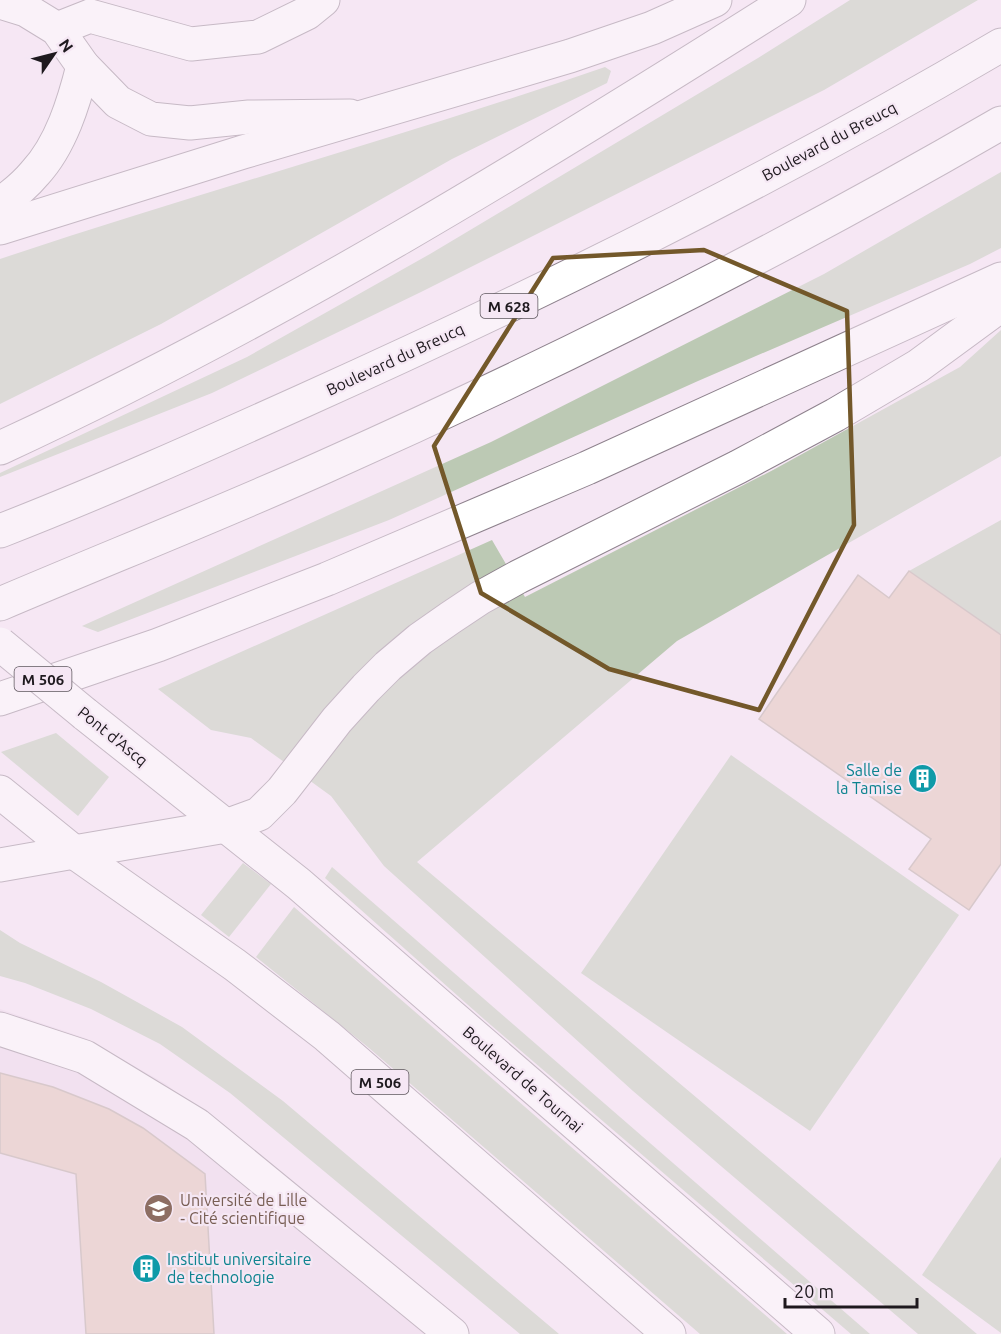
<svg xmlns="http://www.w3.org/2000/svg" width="1001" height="1334" viewBox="0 0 1001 1334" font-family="Ubuntu,sans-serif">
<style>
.built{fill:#edd9eb}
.green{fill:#bcc9b4}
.building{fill:#dfc1b1;stroke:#b3a39a;stroke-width:1.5}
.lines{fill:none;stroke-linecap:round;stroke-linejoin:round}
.minor-casing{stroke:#8e828d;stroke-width:35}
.major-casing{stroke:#8e828d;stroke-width:35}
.highway-casing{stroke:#8e828d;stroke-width:35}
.minor{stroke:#fff;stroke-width:33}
.major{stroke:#fff;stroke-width:33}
.highway{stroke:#fff;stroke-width:33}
.major-bridge-casing{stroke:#8e828d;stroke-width:35;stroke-linecap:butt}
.major-bridge{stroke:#fff;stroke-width:33}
.marked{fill:none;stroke:#73582a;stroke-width:4.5;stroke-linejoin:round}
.labels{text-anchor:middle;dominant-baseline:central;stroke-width:4.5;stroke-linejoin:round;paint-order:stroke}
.shield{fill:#f5e7f4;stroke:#5e575e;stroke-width:1.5}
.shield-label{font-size:15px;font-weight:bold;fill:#1e191e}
.street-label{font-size:16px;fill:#1e191e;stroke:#f5e7f4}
.culture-label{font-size:16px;fill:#0d838f;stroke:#f5e7f4;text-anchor:end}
.education-label{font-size:16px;fill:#785e54;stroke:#f5e7f4;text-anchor:start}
</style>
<rect width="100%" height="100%" fill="#f5e7f4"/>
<path class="built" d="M0,1009l85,29 81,46 304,250h-470z"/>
<g class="green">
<path d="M850,0h128l-154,90 -403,202 -209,101 -212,84v-4l247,-116 183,-103 328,-196z"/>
<path d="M605,67l6,4 -4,12 -155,76 -291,165 -161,80v-145c201,-67 405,-123 605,-192z"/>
<path d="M1001,172v76l-31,16 -272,117 -309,139 -291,112 -16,-6 409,-184 333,-168z"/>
<path d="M1001,330v126l-324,185 -260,221 560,472h-59l-285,-243 -249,-225 -53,-70 -80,-58 -40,-8 -53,-41 334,-149 33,57 248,-127 187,-103z"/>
<path d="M1001,520v113l-1,2 -91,-64z"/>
<path d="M56,733l53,44 -31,39 -77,-64z"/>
<path d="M731,755l228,160 -149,216 -229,-158z"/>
<path d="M243,863l28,21 -42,53 -28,-22z"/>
<path d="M332,867l538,467h-19l-366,-314 -160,-142z"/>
<path d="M294,907l493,427h-87l-331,-286 -113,-91z"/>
<path d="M0,930l20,13 81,39 81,45 101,74 276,233h-39l-290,-241 -70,-49 -69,-35 -66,-26 -25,-7z"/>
<path d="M1001,1157v176l-79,-58z"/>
</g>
<g class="building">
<path d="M909,571l92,64v229l-32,46 -60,-41 22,-30 -172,-120 99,-144 31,23z"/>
<path d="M0,1073l53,14 56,22 34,19 62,46 9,160h-128l-10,-160 -76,-21z"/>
</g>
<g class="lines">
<defs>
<g id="minor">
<path d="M0,2l26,8 31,19 26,37 35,36 33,17 39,4 59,-6 101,-1"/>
<path d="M57,29l33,-13 101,28 67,-7 49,-24 16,-13"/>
<path d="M0,204c13,-9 25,-19 35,-31 26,-28 39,-71 48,-107"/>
<path d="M0,1029l85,28 112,68 255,209"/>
</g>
<g id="major">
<path d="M0,228l243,-76 327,-96 82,-28 63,-28"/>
<path d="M85,714l214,170 519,450"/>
<path d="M0,792l74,60 161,113 92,71 342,298"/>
<path d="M74,852l152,-26 33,-12 23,-23 55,-71 29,-32 22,-22 32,-27 30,-21 30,-20 38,-21 220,-110 97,-52 83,-49 83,-61"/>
</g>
<g id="highway">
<path d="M0,448c275,-127 533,-286 789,-448"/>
<path d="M0,531c103,-40 203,-85 303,-130 238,-107 473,-223 698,-356"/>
<path d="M0,604c108,-46 217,-89 324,-137 231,-103 458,-217 677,-344"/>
<path d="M0,699l158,-54 169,-66 260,-111 414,-189"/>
<path d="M0,865l74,-13"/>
</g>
</defs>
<use href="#minor" class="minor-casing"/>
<use href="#major" class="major-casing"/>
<use href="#highway" class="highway-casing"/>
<use href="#minor" class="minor"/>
<use href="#major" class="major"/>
<use href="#highway" class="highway"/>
<defs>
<path id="major-bridge" d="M0,644l85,70"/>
</defs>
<use href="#major-bridge" class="major-bridge-casing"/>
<use href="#major-bridge" class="major-bridge"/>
</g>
<path d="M0 0H1001V1334H0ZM704,250l143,61 7,214 -95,185 -150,-41 -128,-76 -47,-147 119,-188z" fill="#f5e7f4" fill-opacity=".55" fill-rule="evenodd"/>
<path class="marked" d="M704,250l143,61 7,214 -95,185 -150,-41 -128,-76 -47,-147 119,-188z"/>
<defs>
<symbol id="building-disc" viewBox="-11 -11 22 22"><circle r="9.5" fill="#0f9aa8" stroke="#f5e7f4"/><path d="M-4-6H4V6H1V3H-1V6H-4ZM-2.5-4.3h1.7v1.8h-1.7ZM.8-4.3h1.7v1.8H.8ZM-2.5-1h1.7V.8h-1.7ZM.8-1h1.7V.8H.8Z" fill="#fff"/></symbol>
<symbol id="university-disc" viewBox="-11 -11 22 22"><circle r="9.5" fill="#8d6e63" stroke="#f5e7f4"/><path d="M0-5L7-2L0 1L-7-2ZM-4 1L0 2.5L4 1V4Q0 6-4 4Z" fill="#fff"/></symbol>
</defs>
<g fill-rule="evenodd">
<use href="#building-disc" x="906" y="762" width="33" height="33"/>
<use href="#university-disc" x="142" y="1192" width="33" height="33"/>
<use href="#building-disc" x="130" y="1252" width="33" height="33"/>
</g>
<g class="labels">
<g class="shield">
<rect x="480.5" y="294" width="57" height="24" rx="4.5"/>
<rect x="14.5" y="667" width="57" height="24" rx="4.5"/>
<rect x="351.5" y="1070" width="57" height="24" rx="4.5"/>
</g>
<g class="shield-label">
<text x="509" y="306">M 628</text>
<text x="43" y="679">M 506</text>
<text x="380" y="1082">M 506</text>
</g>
<g class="street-label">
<text transform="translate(829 141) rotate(-28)">Boulevard du Breucq</text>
<text transform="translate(395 359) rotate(-25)">Boulevard du Breucq</text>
<text transform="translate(113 736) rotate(39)">Pont d'Ascq</text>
<text transform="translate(523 1079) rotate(41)">Boulevard de Tournai</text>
</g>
<g class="culture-label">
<text x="902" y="770">Salle de<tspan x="902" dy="18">la Tamise</tspan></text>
<text x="167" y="1259" text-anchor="start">Institut universitaire<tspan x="167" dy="18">de technologie</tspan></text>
</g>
<g class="education-label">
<text x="180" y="1200">Université de Lille<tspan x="180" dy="18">‐ Cité scientifique</tspan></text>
</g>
</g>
<g transform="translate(54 54) rotate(55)" stroke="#f5e7f4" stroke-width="4.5" paint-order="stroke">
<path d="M0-4.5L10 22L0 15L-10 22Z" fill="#1e191e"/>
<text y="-9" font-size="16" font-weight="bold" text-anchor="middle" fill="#1e191e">N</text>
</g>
<path d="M785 1298v9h132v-9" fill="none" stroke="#1e191e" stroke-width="3"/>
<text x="794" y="1298" font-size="18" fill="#1e191e" stroke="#f5e7f4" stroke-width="4.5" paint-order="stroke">20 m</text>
</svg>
